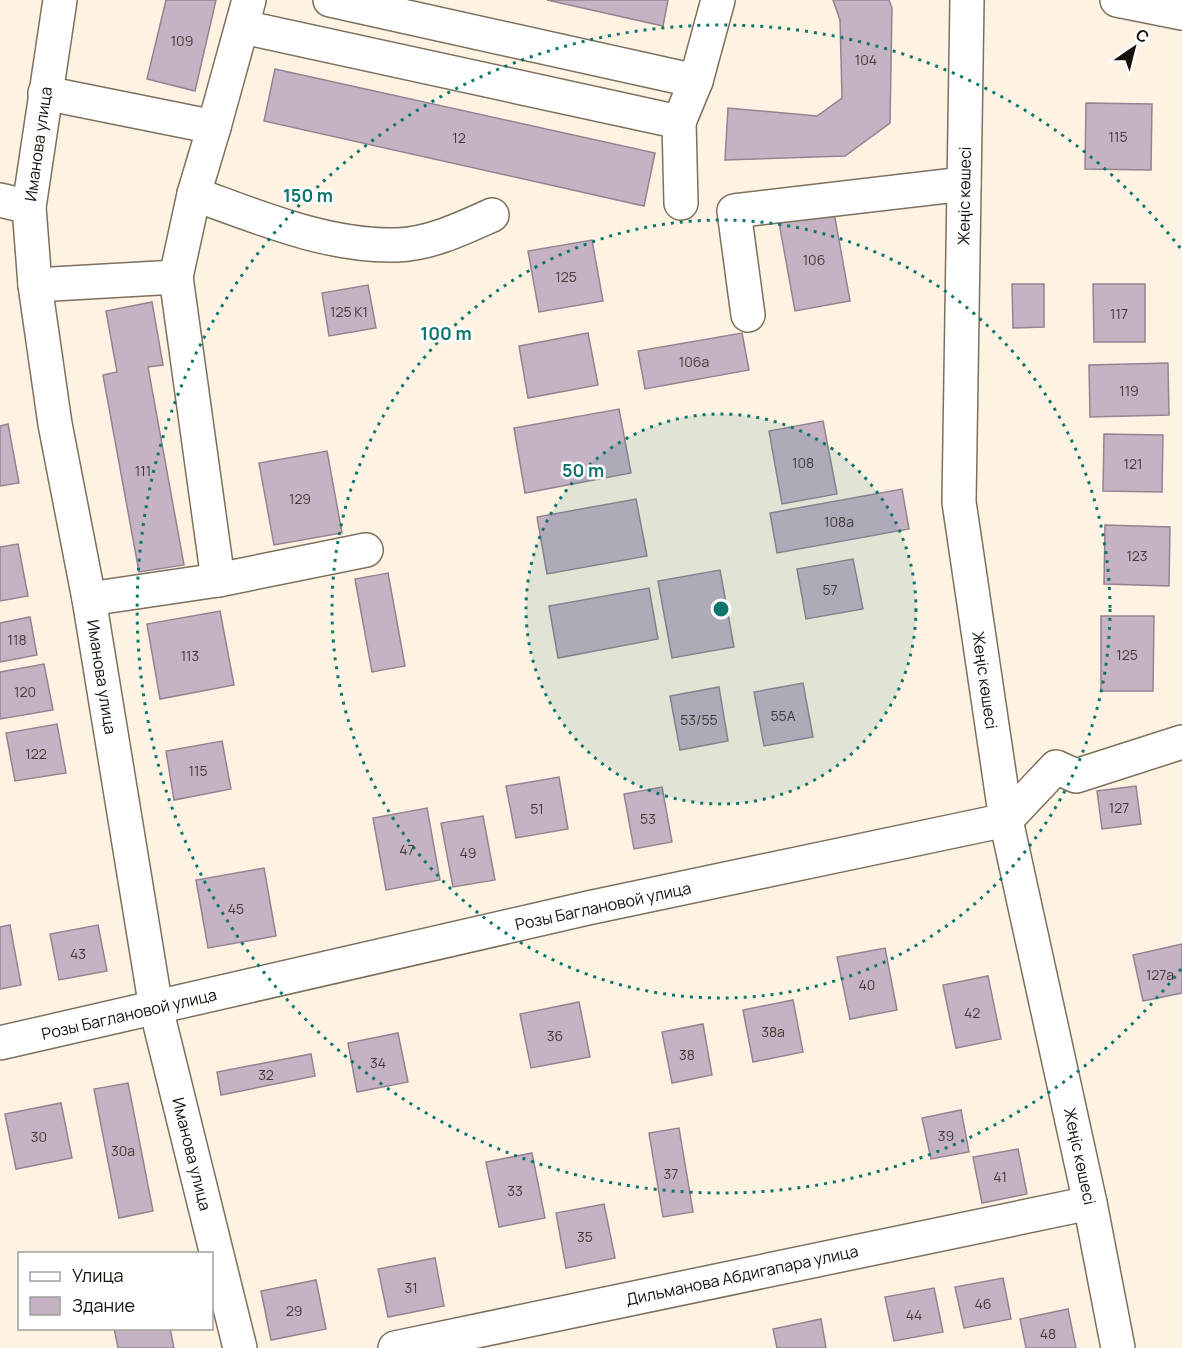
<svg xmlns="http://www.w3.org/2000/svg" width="1182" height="1348" viewBox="0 0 1182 1348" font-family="Manrope,sans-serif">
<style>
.building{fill:#c5b2c2;stroke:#958392;stroke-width:1.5}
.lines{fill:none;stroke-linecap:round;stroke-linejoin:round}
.minor-casing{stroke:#7c705e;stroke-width:36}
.minor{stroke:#fff;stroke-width:33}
.ring{fill:none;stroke:#0f766e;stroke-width:3;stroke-dasharray:3 6}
.labels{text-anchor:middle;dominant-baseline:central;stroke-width:5;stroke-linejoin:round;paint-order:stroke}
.number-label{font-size:14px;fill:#423a39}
.street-label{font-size:16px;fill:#16120b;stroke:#fff}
.centre{fill:#0f766e;stroke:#fff;stroke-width:3}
.ring-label{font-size:18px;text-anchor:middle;font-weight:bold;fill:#0f766e;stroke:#fff;stroke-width:5;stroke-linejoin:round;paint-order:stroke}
</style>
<rect width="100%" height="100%" fill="#fef3e3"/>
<g class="building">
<path d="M166,0h50l-21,91 -48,-12z"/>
<path d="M547,0h121l-5,26z"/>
<path d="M833,0h56l3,8 -2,115 -45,33 -120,4 3,-52 89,8 25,-18 -2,-78z"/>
<path d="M275,69l380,84 -11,53 -380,-85z"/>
<path d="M1086,103l66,1 -1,66 -66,-1z"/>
<path d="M833,207l17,94 -55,10 -17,-94z"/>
<path d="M592,240l11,61 -64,11 -11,-61z"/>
<path d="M1012,284h32v43l-31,1z"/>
<path d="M1093,284h52v58h-51z"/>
<path d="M368,285l8,43 -47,8 -7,-43z"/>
<path d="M152,302l11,63 -15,2 36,198 -45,7 -36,-197 14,-3 -11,-61z"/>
<path d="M588,333l10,52 -70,13 -9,-52z"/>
<path d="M742,333l7,37 -104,19 -7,-38z"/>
<path d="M1168,363l1,52 -79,2 -1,-52z"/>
<path d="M619,409l12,64 -106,20 -11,-65z"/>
<path d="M823,421l14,73 -55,10 -13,-73z"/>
<path d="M8,424l11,59 -19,3v-60z"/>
<path d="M1104,434l59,1 -1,57 -59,-1z"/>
<path d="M327,451l15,82 -68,12 -15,-82z"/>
<path d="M902,489l7,40 -132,24 -7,-40z"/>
<path d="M636,499l11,57 -100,18 -10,-57z"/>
<path d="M1105,525l65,2 -1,59 -65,-2z"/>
<path d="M18,544l10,52 -28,5v-54z"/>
<path d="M853,559l10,50 -57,10 -9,-50z"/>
<path d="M720,570l14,77 -62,11 -14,-77z"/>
<path d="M388,573l17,93 -33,6 -17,-93z"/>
<path d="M649,588l9,51 -100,19 -9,-52z"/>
<path d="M220,611l14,74 -74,14 -13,-75z"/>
<path d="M1101,616h53l-1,75h-52z"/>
<path d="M30,617l7,38 -37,7v-39z"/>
<path d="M44,664l9,46 -53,9v-47z"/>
<path d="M803,683l10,54 -49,9 -10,-54z"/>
<path d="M719,687l9,54 -48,9 -10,-54z"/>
<path d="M57,724l9,49 -51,8 -9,-48z"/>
<path d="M222,741l9,48 -57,11 -8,-49z"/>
<path d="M559,777l9,52 -52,9 -10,-52z"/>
<path d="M1136,786l5,38 -39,5 -5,-38z"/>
<path d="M662,787l10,55 -38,7 -10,-55z"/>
<path d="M427,808l13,72 -54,10 -13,-72z"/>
<path d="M483,816l12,64 -42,7 -12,-64z"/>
<path d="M264,868l12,68 -68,12 -12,-68z"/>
<path d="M10,925l11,60 -21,4v-62z"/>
<path d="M98,925l9,46 -48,9 -9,-46z"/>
<path d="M1182,944v49l-39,8 -10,-46z"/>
<path d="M885,948l12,62 -47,9 -13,-62z"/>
<path d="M988,976l13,63 -45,9 -13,-63z"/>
<path d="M793,1000l10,52 -50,10 -10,-52z"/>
<path d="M579,1002l11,55 -59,11 -11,-54z"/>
<path d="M703,1024l9,51 -40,8 -10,-51z"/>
<path d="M398,1033l10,49 -51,10 -9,-49z"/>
<path d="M311,1054l4,22 -94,19 -4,-23z"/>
<path d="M128,1083l25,128 -34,7 -25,-129z"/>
<path d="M61,1103l11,55 -56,11 -11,-55z"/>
<path d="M961,1110l8,42 -38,7 -9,-41z"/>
<path d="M679,1128l14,84 -30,5 -14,-84z"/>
<path d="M1018,1149l9,45 -45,9 -9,-46z"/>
<path d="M532,1153l13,65 -46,9 -13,-65z"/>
<path d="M604,1204l11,54 -49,10 -10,-55z"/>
<path d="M435,1258l9,48 -56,11 -10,-48z"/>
<path d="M1003,1278l8,41 -47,9 -9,-41z"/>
<path d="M316,1280l10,49 -55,11 -10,-49z"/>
<path d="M934,1288l9,44 -49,9 -9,-44z"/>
<path d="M1068,1309l8,39h-50l-6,-29z"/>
<path d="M821,1319l5,29h-49l-4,-19z"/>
<path d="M114,1328h56l4,20h-56z"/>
</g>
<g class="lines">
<defs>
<g id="minor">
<path d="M60,0l-31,207 6,78 20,139 34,175 67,409 84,340"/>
<path d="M330,0l366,81"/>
<path d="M967,0l-8,502 47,318 84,383 28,145"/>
<path d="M1117,0l65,13"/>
<path d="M243,27l436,95 17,-41 22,-81"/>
<path d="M45,93l169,34 35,-127"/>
<path d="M679,122l2,81"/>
<path d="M194,194l20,-67"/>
<path d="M0,200l29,7"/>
<path d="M176,277l18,-83c64,23 134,53 203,51 33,-1 66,-17 95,-30"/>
<path d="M35,285l141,-8 42,303 148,-30"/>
<path d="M748,315l-14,-104 230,-27"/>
<path d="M89,599l129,-19"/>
<path d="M0,1043l588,-135 418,-88 50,-53 20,9 106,-34"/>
<path d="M395,1348l695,-145"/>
</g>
</defs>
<use href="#minor" class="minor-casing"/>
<use href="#minor" class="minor"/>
</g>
<circle cx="721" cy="609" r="195" fill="#0f766e" fill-opacity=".12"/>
<g class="ring">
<circle cx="721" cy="609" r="195"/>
<circle cx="721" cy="609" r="389"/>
<path d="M1181 969A584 584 0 1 1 1181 249"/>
</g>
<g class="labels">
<g class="number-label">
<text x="182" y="40">109</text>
<text x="866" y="59">104</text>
<text x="1118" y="136">115</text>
<text x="459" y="137">12</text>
<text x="814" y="259">106</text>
<text x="566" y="276">125</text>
<text x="349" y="311">125 К1</text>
<text x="1119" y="313">117</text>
<text x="694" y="361">106а</text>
<text x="1129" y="390">119</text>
<text x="803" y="462">108</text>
<text x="1133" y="463">121</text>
<text x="143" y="470">111</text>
<text x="300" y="498">129</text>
<text x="839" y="521">108а</text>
<text x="1137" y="555">123</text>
<text x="830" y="589">57</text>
<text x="17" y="639">118</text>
<text x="1127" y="654">125</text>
<text x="190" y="655">113</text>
<text x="25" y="691">120</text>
<text x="783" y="715">55А</text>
<text x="699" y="719">53/55</text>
<text x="36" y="753">122</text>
<text x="198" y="770">115</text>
<text x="1119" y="807">127</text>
<text x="537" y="808">51</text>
<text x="648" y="818">53</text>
<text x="407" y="849">47</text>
<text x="468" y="852">49</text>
<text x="236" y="908">45</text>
<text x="78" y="953">43</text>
<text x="1160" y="974">127а</text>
<text x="867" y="984">40</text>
<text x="972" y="1012">42</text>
<text x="773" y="1031">38а</text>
<text x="555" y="1035">36</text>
<text x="687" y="1054">38</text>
<text x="378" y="1062">34</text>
<text x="266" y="1074">32</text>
<text x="946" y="1135">39</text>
<text x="39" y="1136">30</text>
<text x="123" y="1150">30а</text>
<text x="671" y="1173">37</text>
<text x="1000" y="1176">41</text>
<text x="515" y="1190">33</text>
<text x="585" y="1236">35</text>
<text x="411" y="1287">31</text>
<text x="983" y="1303">46</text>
<text x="294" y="1310">29</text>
<text x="914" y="1314">44</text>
<text x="1048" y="1333">48</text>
</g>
<g class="street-label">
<text transform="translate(38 144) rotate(-82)">Иманова улица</text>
<text transform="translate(964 196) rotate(-89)">Жеңіс көшесі</text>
<text transform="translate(102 677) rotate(81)">Иманова улица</text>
<text transform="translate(985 680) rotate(82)">Жеңіс көшесі</text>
<text transform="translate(603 906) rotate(-12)">Розы Баглановой улица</text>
<text transform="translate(129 1014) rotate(-13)">Розы Баглановой улица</text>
<text transform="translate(192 1154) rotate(76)">Иманова улица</text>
<text transform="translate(1080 1156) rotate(78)">Жеңіс көшесі</text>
<text transform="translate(742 1275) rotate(-12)">Дильманова Абдигапара улица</text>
</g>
</g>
<circle cx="721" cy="609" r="9" class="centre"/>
<g class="ring-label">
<text x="308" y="202">150 m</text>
<text x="446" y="340">100 m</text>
<text x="583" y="477">50 m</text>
</g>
<rect x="18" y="1252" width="195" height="78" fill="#ffffff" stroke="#a2a09d" stroke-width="1.5"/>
<rect x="30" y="1272" width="30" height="9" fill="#ffffff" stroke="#a2a09d" stroke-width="1.5"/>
<text x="72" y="1282" font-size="18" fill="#16120b">Улица</text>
<rect x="30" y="1297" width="30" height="18" fill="#c5b2c2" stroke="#a2a09d" stroke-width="1.5"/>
<text x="72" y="1312" font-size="18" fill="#16120b">Здание</text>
<g transform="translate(1134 48) rotate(35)" stroke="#ffffff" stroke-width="4.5" paint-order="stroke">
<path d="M0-4.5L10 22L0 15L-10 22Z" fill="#16120b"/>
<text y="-9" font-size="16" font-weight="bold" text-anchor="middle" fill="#16120b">С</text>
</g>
</svg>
